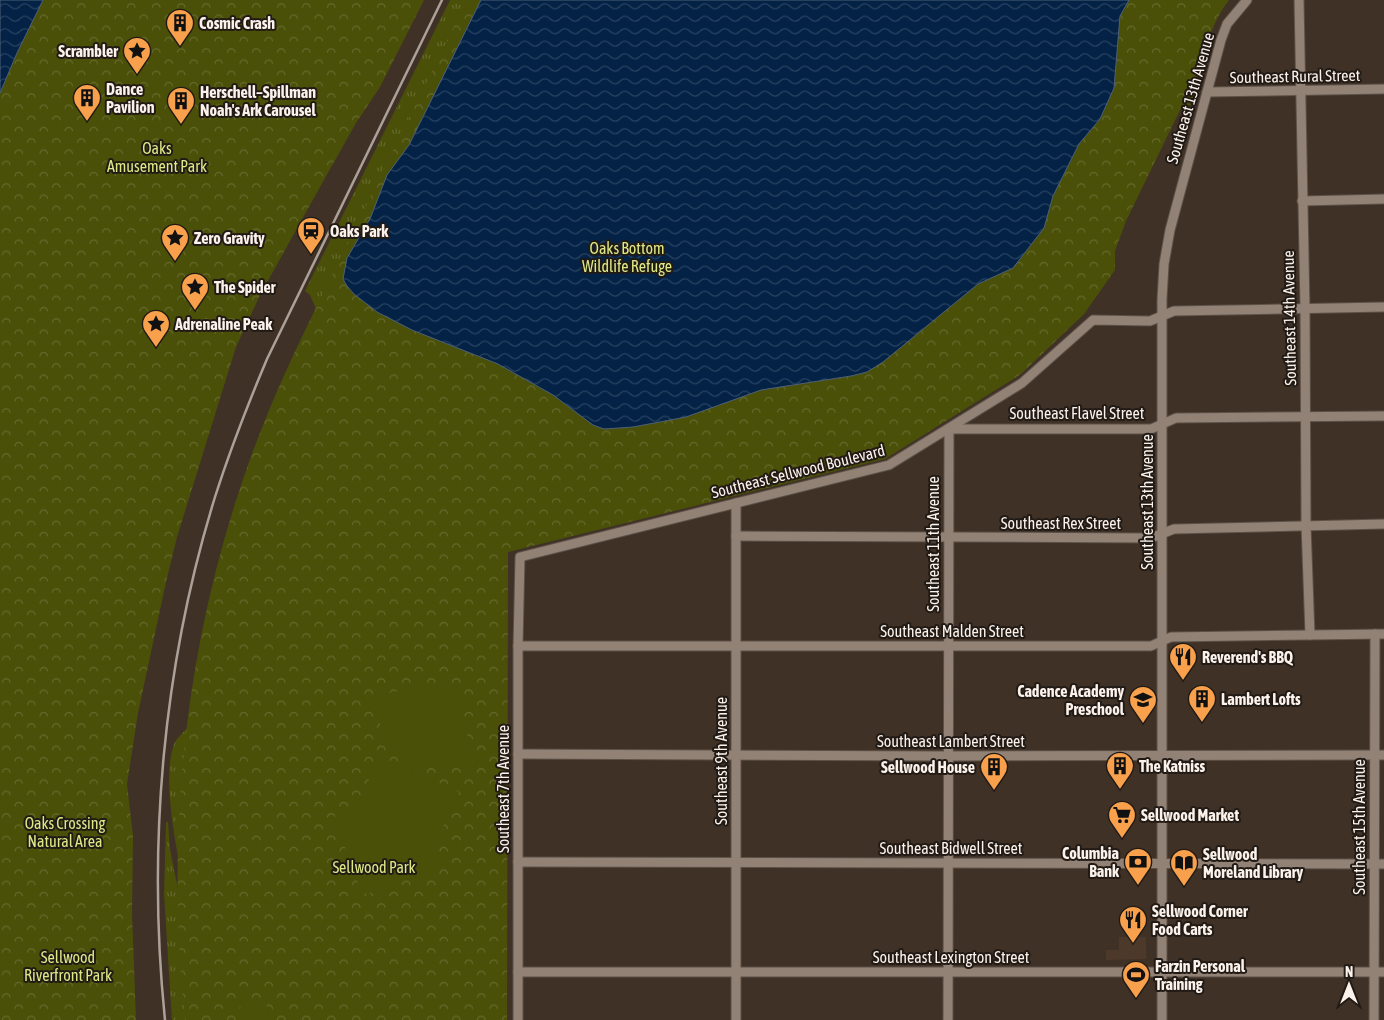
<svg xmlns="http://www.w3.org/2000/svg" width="1384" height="1020" viewBox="0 0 1384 1020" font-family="'Asap Condensed',sans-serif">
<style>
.built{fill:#4d392a}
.grass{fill:url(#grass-tufts)}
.park{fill:url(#park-crowns)}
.garden{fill:#4a5008}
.water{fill:url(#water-waves);stroke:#4d6078}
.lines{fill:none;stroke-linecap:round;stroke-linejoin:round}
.minor-casing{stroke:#5d5147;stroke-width:11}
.minor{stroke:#928175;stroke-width:9}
.rail{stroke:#aca199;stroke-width:2.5}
.labels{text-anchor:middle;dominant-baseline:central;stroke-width:4;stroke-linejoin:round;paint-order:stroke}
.poi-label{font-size:16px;font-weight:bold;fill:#fbf2eb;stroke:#211a15;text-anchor:start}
.street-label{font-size:16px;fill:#fbf2eb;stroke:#211a15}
.park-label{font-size:16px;fill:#dce986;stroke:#211a15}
</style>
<defs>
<pattern id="grass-tufts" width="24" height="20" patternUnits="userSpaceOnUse" patternTransform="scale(1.25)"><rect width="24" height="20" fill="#4a5008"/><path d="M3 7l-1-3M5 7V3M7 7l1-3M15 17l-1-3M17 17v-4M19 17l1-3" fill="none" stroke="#656a2c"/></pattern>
<pattern id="park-crowns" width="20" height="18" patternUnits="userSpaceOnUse" patternTransform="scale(1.25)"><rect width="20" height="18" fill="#4a5008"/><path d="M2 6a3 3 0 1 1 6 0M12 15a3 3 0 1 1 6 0" fill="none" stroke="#656a2c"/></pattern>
<pattern id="water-waves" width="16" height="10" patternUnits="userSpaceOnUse" patternTransform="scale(1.25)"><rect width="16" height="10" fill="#032246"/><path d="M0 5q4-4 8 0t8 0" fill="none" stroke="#294361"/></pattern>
</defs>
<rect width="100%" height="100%" fill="#3f3126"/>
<path class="built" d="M1119,937h27v22l-40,1v-10h13z"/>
<g class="grass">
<path d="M450,0h31l-161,318 -10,-23 -5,-4z"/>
<path d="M188,728l-8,138c-6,-29 -18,-97 -5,-124 3,-5 8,-10 13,-14z"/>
<path d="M166,822h2l2,27 8,41 12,130h-18l-8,-126z"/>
</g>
<g class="park">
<path d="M43,0h381l-44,87 -24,36 -31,55 -65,117 -24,52 -59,190 -11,45 -28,131 -11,71 6,52 -1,77 4,107h-136v-927l17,-40z"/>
<path d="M467,0h762c-23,29 -28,70 -38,105l-9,1 -56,115 -11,30v19l-31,44 -63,60 -136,85 -377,93 -1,468h-322c-20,-187 0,-378 63,-555 27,-77 64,-149 100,-222 39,-81 79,-162 119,-243z"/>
</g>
<g class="garden">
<path d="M448,681l9,6 16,74c-38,6 -77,12 -92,-34 -3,-10 -5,-21 -7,-31z"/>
<path d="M380,756l79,36 -25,54 8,21 -75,27 -6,-3 -27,-74 21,-7z"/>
<path d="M266,999l2,21h-27l-1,-19z"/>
</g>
<g class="water">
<path d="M0,0h43l-26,53 -17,40z"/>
<path d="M481,0h648l-9,16 -6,72 -14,31 -21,25 -26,52 -9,32 -31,40 -35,16 -95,78 -16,10 -16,4 -90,14 -75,27 -53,10 -29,2 -11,-4 -40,-30 -55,-31 -86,-34 -35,-18 -23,-18 -7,-8 -4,-7 4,-21 23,-39 17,-44 22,-30z"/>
</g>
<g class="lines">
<defs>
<g id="minor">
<path d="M1299,0l6,308 1,217 4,110"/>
<path d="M1207,92l177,-3"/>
<path d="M1302,201l82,-2"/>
<path d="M736,503v517"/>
<path d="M736,536l415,2 23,-9 210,-5"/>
<path d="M518,646h633l20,-9 213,-3"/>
<path d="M518,754l430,2 436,-1"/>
<path d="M518,862l866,2"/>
<path d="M518,972h866"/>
<path d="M518,1020v-374l2,-89 369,-92 133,-82 71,-63 57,1 24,-10 210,-4"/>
<path d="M948,1020l1,-591h202l25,-11 208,-2"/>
<path d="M1162,1020v-721l2,-35 6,-34 51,-190 6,-16 20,-24"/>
<path d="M1374,1020l1,-386"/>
</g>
</defs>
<use href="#minor" class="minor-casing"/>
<use href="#minor" class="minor"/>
<path class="rail" d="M165,1020c-18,-175 -2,-355 50,-523 15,-47 33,-93 52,-138l175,-359"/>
</g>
<defs>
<symbol id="building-pin" viewBox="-11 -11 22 30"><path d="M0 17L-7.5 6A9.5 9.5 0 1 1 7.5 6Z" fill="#f8a04b" stroke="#211a15"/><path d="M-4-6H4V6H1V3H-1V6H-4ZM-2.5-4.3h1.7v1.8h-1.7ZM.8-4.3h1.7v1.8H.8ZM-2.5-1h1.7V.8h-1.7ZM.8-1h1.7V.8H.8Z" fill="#111"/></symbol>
<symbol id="sight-pin" viewBox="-11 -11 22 30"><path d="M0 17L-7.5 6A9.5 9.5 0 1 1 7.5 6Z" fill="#f8a04b" stroke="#211a15"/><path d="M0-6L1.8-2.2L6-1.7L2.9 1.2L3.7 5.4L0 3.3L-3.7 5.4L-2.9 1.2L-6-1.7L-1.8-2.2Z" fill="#111"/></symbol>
<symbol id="station-pin" viewBox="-11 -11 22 30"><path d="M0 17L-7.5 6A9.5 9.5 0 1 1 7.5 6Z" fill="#f8a04b" stroke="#211a15"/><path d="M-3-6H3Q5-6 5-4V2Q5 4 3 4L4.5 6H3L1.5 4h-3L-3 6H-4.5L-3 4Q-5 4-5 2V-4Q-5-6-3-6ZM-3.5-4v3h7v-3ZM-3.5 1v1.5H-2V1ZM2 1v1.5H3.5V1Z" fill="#111"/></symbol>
<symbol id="restaurant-pin" viewBox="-11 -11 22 30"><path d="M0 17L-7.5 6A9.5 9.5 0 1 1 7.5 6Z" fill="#f8a04b" stroke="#211a15"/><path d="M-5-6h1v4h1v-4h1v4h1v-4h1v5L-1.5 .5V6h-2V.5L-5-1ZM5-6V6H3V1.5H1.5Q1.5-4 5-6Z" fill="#111"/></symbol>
<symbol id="school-pin" viewBox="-11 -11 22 30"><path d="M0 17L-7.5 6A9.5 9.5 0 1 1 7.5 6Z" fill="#f8a04b" stroke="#211a15"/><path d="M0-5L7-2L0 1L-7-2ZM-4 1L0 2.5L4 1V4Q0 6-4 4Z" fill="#111"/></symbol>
<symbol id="supermarket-pin" viewBox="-11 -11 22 30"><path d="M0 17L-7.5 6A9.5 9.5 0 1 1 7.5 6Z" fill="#f8a04b" stroke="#211a15"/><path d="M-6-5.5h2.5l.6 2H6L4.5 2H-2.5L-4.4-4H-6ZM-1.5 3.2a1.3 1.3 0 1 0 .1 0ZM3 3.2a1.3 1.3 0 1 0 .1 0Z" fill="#111"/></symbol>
<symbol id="bank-pin" viewBox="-11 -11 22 30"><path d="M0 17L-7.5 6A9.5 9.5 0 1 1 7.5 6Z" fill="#f8a04b" stroke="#211a15"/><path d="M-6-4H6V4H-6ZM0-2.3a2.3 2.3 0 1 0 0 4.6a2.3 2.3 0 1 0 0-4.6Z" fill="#111"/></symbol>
<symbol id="library-pin" viewBox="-11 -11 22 30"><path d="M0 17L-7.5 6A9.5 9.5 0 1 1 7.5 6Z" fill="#f8a04b" stroke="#211a15"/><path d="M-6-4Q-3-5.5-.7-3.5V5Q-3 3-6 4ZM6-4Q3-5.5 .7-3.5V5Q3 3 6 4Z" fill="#111"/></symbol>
<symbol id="stadium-pin" viewBox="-11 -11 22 30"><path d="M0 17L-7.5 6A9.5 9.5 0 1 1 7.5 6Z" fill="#f8a04b" stroke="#211a15"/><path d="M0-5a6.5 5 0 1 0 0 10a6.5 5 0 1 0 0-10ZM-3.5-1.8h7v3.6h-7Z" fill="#111"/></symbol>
</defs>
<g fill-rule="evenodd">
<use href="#building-pin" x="164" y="7" width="32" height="43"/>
<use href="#sight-pin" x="121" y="35" width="32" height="43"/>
<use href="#building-pin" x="71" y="82" width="32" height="43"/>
<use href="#building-pin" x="165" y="85" width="32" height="43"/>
<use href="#station-pin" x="295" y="215" width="32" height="43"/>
<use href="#sight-pin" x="159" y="222" width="32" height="43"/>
<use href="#sight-pin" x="179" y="271" width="32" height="43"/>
<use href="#sight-pin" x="140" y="308" width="32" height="43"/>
<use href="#restaurant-pin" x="1167" y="641" width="32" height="43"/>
<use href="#building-pin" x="1186" y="683" width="32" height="43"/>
<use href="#school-pin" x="1127" y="684" width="32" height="43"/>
<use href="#building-pin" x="1104" y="750" width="32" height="43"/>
<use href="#building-pin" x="978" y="751" width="32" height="43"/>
<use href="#supermarket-pin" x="1106" y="799" width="32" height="43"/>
<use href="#bank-pin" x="1122" y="846" width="32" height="43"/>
<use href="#library-pin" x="1168" y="847" width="32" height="43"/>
<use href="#restaurant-pin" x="1117" y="904" width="32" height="43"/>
<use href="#stadium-pin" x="1120" y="959" width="32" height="43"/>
</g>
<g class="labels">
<g class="poi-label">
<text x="199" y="23">Cosmic Crash</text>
<text x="118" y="51" text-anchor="end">Scrambler</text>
<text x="106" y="89">Dance<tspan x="106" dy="18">Pavilion</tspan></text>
<text x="200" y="92">Herschell–Spillman<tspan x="200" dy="18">Noah's Ark Carousel</tspan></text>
<text x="330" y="231">Oaks Park</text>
<text x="194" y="238">Zero Gravity</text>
<text x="214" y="287">The Spider</text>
<text x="175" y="324">Adrenaline Peak</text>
<text x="1202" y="657">Reverend's BBQ</text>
<text x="1124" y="691" text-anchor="end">Cadence Academy<tspan x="1124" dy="18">Preschool</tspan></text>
<text x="1221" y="699">Lambert Lofts</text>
<text x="1139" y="766">The Katniss</text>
<text x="975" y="767" text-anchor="end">Sellwood House</text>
<text x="1141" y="815">Sellwood Market</text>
<text x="1119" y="853" text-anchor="end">Columbia<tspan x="1119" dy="18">Bank</tspan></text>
<text x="1203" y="854">Sellwood<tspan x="1203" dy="18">Moreland Library</tspan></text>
<text x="1152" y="911">Sellwood Corner<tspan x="1152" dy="18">Food Carts</tspan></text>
<text x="1155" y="966">Farzin Personal<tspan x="1155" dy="18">Training</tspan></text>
</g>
<g class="street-label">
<text transform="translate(1295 76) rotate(-1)">Southeast Rural Street</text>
<text transform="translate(1190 98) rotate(-74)">Southeast 13th Avenue</text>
<text transform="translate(1289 318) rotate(-91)">Southeast 14th Avenue</text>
<text x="1077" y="413">Southeast Flavel Street</text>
<text transform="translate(798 471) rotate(-14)">Southeast Sellwood Boulevard</text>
<text transform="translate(1147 502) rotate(-90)">Southeast 13th Avenue</text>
<text x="1061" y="523">Southeast Rex Street</text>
<text transform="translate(933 544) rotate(-90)">Southeast 11th Avenue</text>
<text x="952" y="631">Southeast Malden Street</text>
<text x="951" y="741">Southeast Lambert Street</text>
<text transform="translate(721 761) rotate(-90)">Southeast 9th Avenue</text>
<text transform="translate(503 789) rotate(-90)">Southeast 7th Avenue</text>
<text transform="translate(1359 827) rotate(-90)">Southeast 15th Avenue</text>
<text x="951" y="848">Southeast Bidwell Street</text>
<text x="951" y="957">Southeast Lexington Street</text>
</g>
<g class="park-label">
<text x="157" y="148">Oaks<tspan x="157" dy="18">Amusement Park</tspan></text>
<text x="627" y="248">Oaks Bottom<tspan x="627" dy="18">Wildlife Refuge</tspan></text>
<text x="65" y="823">Oaks Crossing<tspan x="65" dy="18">Natural Area</tspan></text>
<text x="374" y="867">Sellwood Park</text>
<text x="68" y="957">Sellwood<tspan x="68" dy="18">Riverfront Park</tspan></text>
</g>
</g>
<g transform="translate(1349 985)" stroke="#211a15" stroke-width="4" paint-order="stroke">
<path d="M0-4L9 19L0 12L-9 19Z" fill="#fbf2eb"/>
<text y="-8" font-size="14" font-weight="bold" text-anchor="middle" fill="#fbf2eb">N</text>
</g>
</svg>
